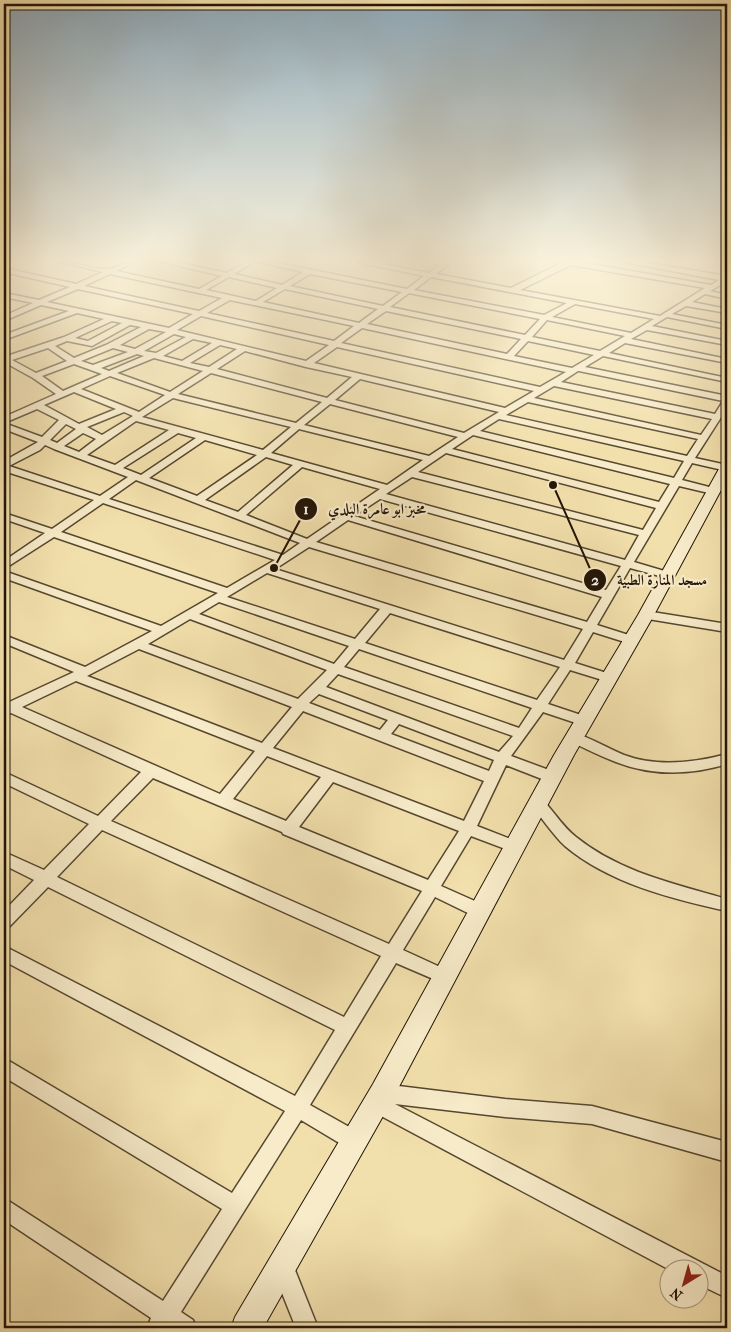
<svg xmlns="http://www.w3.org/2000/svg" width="731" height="1332" viewBox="0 0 731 1332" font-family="'IM FELL French Canon',Amiri,serif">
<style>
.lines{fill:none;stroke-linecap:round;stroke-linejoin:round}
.street-casing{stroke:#564730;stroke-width:3}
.secondary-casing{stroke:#221406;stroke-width:2}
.street{fill:#f7ebc9;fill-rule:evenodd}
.secondary{fill:#f7ebc9;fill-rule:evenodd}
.leader{fill:none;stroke:#221406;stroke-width:2}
.callout-dot{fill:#221406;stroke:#f7ebc9;stroke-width:2}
.mark-label{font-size:15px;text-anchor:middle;font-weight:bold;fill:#fff}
.callout-label{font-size:15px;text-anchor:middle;font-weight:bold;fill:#221406;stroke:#f7ebc9;stroke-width:4.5;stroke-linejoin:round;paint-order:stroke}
</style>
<rect width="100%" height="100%" fill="#f2e0ac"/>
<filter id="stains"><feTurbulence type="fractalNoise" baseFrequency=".004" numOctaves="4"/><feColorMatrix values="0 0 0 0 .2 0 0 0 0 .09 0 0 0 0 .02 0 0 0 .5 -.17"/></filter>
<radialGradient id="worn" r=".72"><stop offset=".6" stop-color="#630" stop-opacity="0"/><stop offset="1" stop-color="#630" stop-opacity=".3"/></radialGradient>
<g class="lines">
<defs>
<g id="street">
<path d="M61,262c16,0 33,8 47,7 8,0 15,-7 26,-7l-18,9 83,18 23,-13 -60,-14h14l51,11 18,-11h9l-20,12 48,11 21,-13 -45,-10h15l134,27 17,-13 -67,-14h16l56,11 14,-11h8l-15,12 75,14 52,-26h17l131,23 8,-5 -95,-18h17l86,14v5l-17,10 17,4v4l-22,-5 -13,8 35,7v4l-41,-7 -14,8 55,11v4l-60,-12 -15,9 75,15v4l-80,-15 -16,9 96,20v4l-102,-20 -16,10 118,25v4l-124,-26 -18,11 142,29v12l-32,50 32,7v6l-35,-8 -10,17 35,9 1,2 -5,3 -34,-8 -45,76 37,11 2,2 -6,3 -37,-10 -33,57 38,12 2,3 -2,3 -4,1 -38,-12 -18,31 38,12 2,3 -2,3 -4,1 -39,-12 -22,34 42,14 2,3 -2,3 -5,2 -42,-14 -32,44 46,17 2,4 -2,4h-10l-41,-16 -29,61 44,17 3,4 -3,4 -5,2 -45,-17 -30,50 45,20 2,5 -2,5 -6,2 -6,-2 -39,-19 -32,53 48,22 3,5 -3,5 -6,2 -49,-21 -86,142 50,28 3,7 -3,7 -7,3 -7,-3 -45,-27 -120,192 12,8 3,8h-49l4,-10 -147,-98v-22l159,103 59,-92 -218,-132v-19l228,135 53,-82 -281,-150v-15l291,150 40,-66 -287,-143 -38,39 -6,2v-17l30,-31 -30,-15v-13l40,18 45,-46 -85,-41v-11l94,44 43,-44 -130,-59 -7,2 1,-11 69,-32 -70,-29v-8l81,32 67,-36 -148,-53v-7l157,55 57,-33 -164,-56 -50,32v-8l41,-28 -41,-14v-6l48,16 42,-29 -90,-29v-10l34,-19 -34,-13v-6l38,14 17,-17 -22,-11 -33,14v-6l52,-23 -23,-16 -29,-16v-5l60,-20 40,-18 -27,-6 -73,27v-5l65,-24 -28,-6 -37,16v-5l29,-13 -29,-6v-4l35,7 31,-13 -66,-15v-4l72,16 27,-12zM571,265l134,23 -45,28 -140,-26zM110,274l112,24 -23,13 -115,-25zM310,274l92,18 -19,14 -93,-20zM229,277l48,11 -21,13 -50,-11zM431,277l136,26 -23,12 -130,-25zM78,289l115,25 -24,14 -122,-26zM285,289l93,20 -19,14 -96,-21zM409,293l131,26 -15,16 -135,-28zM230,300l124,26 -20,15 -127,-28zM575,304l79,15 -23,14 -79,-16zM386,311l135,28 -14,15 -140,-30zM201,316l128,29 -23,16 -129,-31zM547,320l78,16 -25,15 -68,-14zM112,321l10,2 -34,18 -13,-3zM130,325l11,2 -35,18 -32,13 -19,-12 12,-5 25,5zM362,328l204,44 -26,15 -199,-44zM149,329l17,3 -31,17 -15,-4zM174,334l12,3 -30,16 -12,-2zM193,339l19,4 -30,18 -19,-5zM528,341l66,14 -22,13 -58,-12zM220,345l17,4 -28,18 -19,-4zM337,347l197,44 -29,17 -191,-45zM48,348l19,13 -31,12 -24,-13zM113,348l15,4 -35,13 -12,-4zM245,351l61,16 46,10 -25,21 -110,-29zM137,354l7,2 -35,15 -8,-3zM154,358l49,13 -33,21 -53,-19zM74,364l28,10 -39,17 -21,-15zM578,371h1l144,30 -8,13 -154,-32zM211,373l111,29 -26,21 -118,-29zM110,376l55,19 -26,17 -58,-23zM360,379l139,33 -35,21 -129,-33zM554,386l158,33 -11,16 -167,-37zM74,392l42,17 -37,15 -35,-19zM173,398l118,29 -28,23 -121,-33zM528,402l170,37 -11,17 -181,-41zM330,404l128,33 -29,19 -125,-31zM124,412l9,4 -31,19 -15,-8zM499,419l185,42 -10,17 -194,-47zM136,421l33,9 -54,35 -28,-10zM66,424l10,5 -19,14 -7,-3zM299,429l124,31 -36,25 -116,-32zM83,433l13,6 -17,13 -15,-6zM178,433l18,5 -55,37 -18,-7zM473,435l197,49 -11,18 -207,-53zM205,440l52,15 -60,41 -48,-18zM45,445l9,4 74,28 -28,19 -91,-30 31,-16zM446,453l210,55 -13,22 -225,-58zM266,457l27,8 -55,47 -33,-12zM302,467l78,22 -73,50 -61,-24zM412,477l227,58 -14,25 -239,-66zM136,480l164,63 -17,12 -174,-56zM380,499l241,67 -15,24 -252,-74zM103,503l172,57 -48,28 -166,-56zM348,520l254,77 -15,25 -271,-80zM309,547l274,82 -19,31 -289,-91zM267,573l113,36 -25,30 -128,-42zM219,602l130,44 -15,18 -135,-50zM390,613l170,54 -23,33 -172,-57zM190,619l137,51 -29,29 -150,-55zM139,649l153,58 -30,36 -175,-67zM359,649l173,59 -13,20 -175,-61zM338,674l175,62 -14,16 -173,-65zM76,681l179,70 -35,43 -198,-87zM319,694l69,26 -8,10 -71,-27zM303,711l181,70 -20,40 -191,-73zM399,724l95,36 -5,11 -98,-37zM267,756l54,21 -35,44 -53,-22zM153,778l129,54 1,2 139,57 -33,53 -278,-123zM333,782l126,49 -31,49 -129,-53zM102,830l279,126 -37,61 -287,-140z"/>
<path d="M716,262h11v4l-10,-3z"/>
<path d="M646,611l81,13v8l-85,-14 -2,-3z"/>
<path d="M574,733c17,5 33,15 50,22 32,12 70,8 103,-1v10c-36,11 -75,12 -111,-2 -16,-6 -31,-14 -47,-21l-2,-3 2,-3z"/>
<path d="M538,799l5,1c11,12 20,27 33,37 43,35 99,47 151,62v12c-55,-12 -118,-28 -162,-65 -12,-11 -21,-26 -32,-38l-2,-4 2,-4z"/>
<path d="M382,1084l123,15 87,7 135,36v20l-135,-38 -87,-7 -110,-13 332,172v22l-29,-14v-14h-28l-302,-161 -2,-6 2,-6 5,-2 2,-8z"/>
<path d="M283,1257l8,3 27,68h-22l-24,-60 3,-8z"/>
</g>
<path id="secondary" d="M727,463v16l-73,136 -80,140 -183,347 -128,226h-32l4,-11 138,-233 181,-329 84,-140 82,-148z"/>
</defs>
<use href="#street" class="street-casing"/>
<use href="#secondary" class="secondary-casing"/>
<use href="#street" class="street"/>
<use href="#secondary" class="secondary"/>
</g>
<linearGradient id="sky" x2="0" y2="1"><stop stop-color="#8faaba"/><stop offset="0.58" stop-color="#f9f1da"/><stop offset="1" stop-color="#f9f1da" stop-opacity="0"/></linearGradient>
<rect width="731" height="449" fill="url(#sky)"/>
<path class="leader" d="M274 568L306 509M553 485L595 580"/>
<g class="callout-dot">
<circle cx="274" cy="568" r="5"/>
<circle cx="553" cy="485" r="5"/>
<circle cx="306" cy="509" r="12"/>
<circle cx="595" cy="580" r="12"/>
</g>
<g class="mark-label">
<text x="306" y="514">1</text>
<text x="595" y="585">2</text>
</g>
<g class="callout-label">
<text x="377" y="514">مخبز ابو عامرة البلدي</text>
<text x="662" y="585">مسجد المنارة الطبية</text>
</g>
<rect width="731" height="1332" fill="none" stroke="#f2e0ac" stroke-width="20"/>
<rect x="5" y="5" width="721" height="1322" fill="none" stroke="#221406" stroke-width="2.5"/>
<rect x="10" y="10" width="711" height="1312" fill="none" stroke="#221406"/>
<g transform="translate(684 1284) rotate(217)"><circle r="24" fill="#f7ebc9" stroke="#a2957b"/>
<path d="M0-4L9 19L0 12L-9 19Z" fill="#8f2418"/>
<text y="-8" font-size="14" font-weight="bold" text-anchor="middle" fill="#221406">N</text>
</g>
<rect width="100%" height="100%" filter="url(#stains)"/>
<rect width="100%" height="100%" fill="url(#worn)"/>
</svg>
